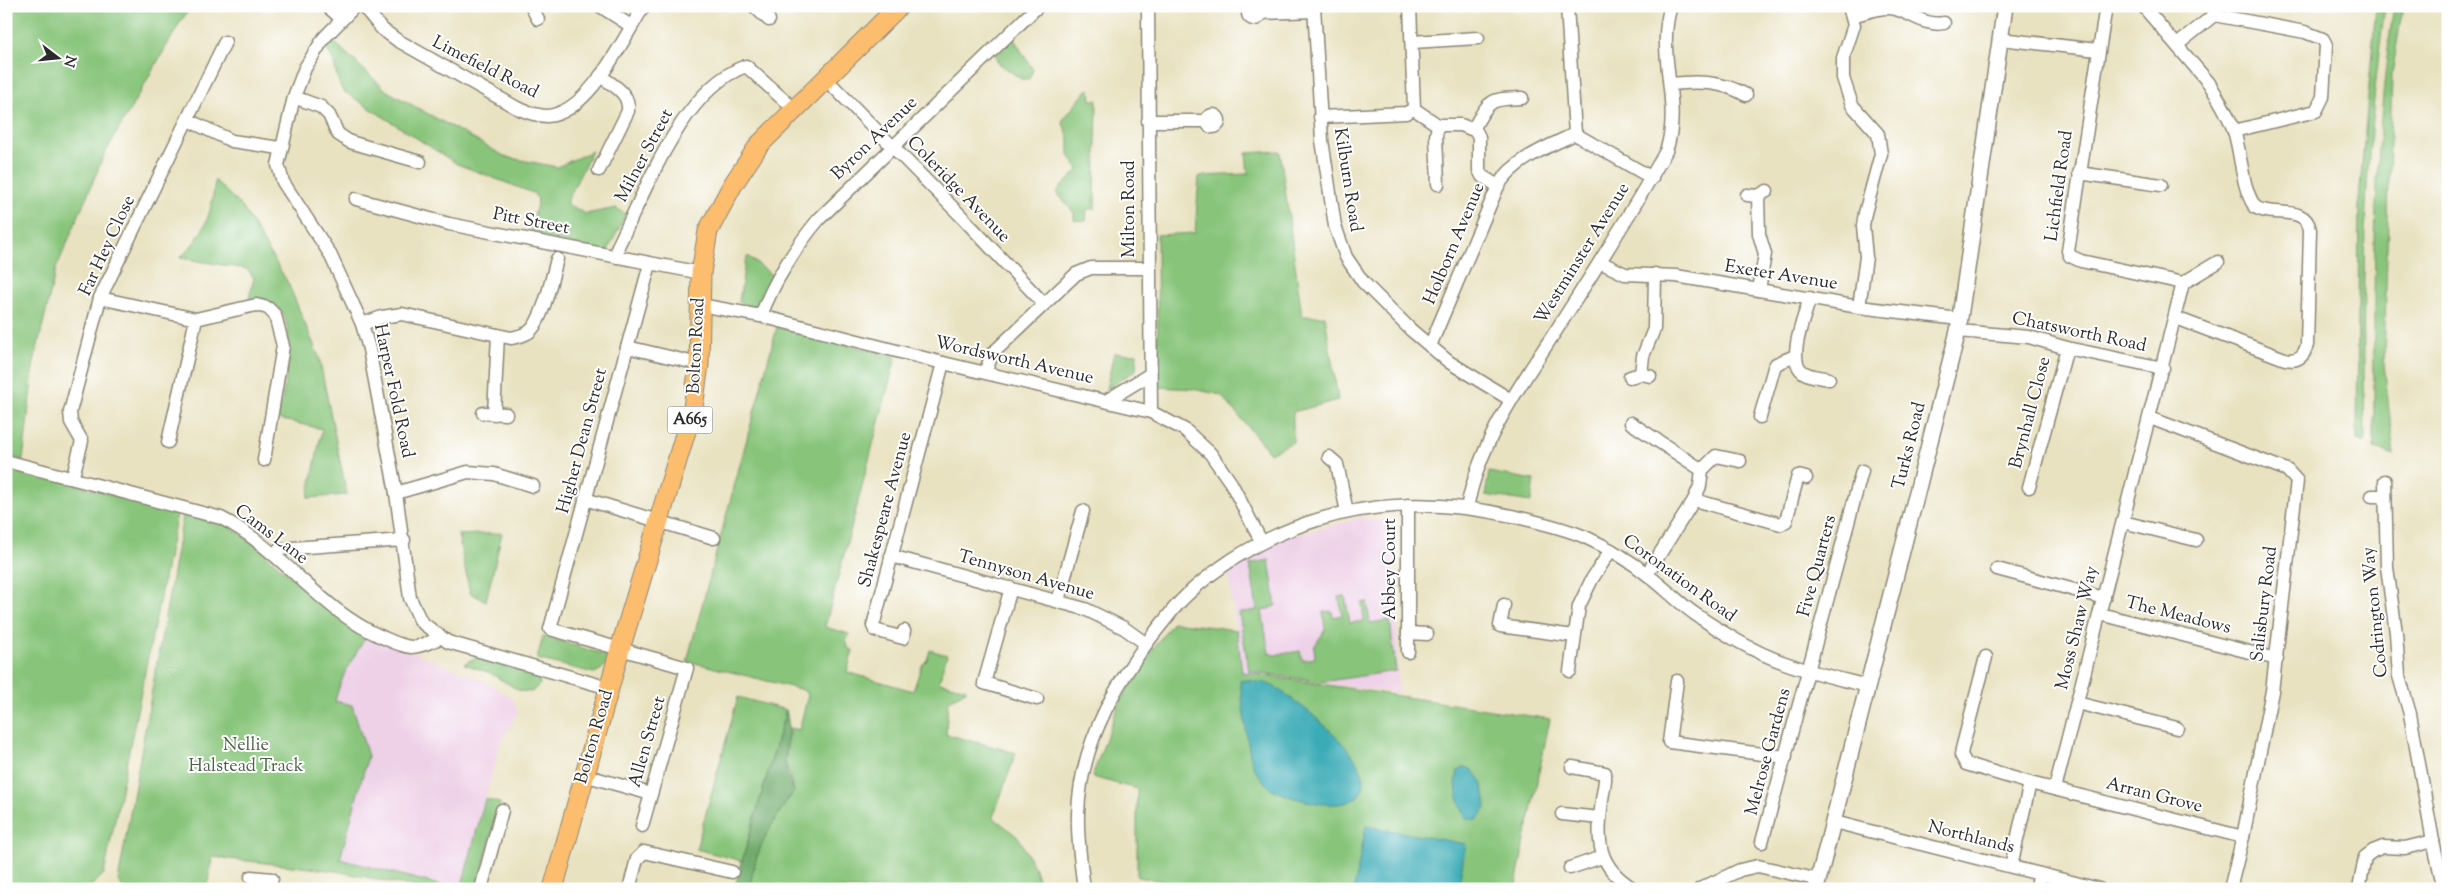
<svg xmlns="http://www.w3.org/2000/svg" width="2454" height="895" viewBox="0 0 2454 895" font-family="'Sorts Mill Goudy',serif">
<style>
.built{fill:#eed0e7}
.green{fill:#88c57a;stroke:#5a7852}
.forest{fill:#6eaa6a;stroke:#4c6a4a}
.water{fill:#3babb6;stroke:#336b70}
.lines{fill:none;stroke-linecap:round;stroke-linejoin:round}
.minor-casing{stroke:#8a8676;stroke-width:15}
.tertiary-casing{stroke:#8a8676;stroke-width:18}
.primary-casing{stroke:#8a8676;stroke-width:21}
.minor{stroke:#fff;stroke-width:12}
.tertiary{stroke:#fff;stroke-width:15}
.primary{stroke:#fcbd6e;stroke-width:19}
.labels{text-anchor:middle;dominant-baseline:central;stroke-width:4;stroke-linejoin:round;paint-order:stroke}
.shield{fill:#fff;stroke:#6b6b6b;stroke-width:1}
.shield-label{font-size:16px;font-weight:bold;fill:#2b2b2b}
.street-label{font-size:18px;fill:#2b2b2b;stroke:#fff}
.park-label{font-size:18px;fill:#4c6147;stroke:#fff}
</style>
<rect width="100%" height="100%" fill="#fff"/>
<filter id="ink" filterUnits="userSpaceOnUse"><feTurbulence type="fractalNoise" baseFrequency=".02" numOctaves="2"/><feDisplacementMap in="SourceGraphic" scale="10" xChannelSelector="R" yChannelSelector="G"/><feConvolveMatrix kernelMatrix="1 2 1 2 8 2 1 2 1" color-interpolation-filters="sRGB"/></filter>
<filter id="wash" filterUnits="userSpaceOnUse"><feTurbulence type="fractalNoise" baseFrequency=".0096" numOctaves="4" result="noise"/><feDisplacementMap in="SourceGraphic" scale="20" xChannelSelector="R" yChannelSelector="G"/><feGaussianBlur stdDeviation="1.12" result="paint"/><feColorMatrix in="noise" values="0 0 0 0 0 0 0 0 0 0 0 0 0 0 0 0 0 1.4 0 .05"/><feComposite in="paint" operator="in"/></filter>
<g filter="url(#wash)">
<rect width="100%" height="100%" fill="#e9e2c1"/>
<g class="built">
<path d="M1367,516l1,5 28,-3 2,175 -156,-21 -14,-101 54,-32z"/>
<path d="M368,634l116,47 28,17 6,14 -18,31 -39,146 -121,-30 27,-103 -32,-55 4,-16 7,-16z"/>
</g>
<g class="green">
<path d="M6,6h186l-11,15 -76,132 -49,116 -22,93 -11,98 -17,-5z"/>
<path d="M2376,6h9c-9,67 -16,134 -19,201 -4,79 -2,158 -1,236l-8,-3v-5l2,-235z"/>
<path d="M2394,6h9l-11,68 -8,289 10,93 -20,-8c0,-148 -3,-295 20,-442z"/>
<path d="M1012,38l2,1 19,31 -4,9h-8l-24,-17 -1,-6 3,-6 2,2z"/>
<path d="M332,40l55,51 119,66 51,10 35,-16 -26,52 20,11 30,-6 10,6 -19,38 -77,-18 8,-35 -5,-6 -76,-29 -114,-73c-9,-14 -6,-31 -17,-42z"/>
<path d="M1087,90h3l1,10h6l-2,109h-8l-1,12 -12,-1v-7l-18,-21 22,-22 -9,-15v-17l-7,-17z"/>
<path d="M1280,151l22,165h23l13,84 -45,12v30l-23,11 -49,-58 -28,-6 -35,-2 -1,-152 38,-2 4,-57 49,-2 -2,-21z"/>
<path d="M215,180l28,28 45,75 31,74 28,138 -39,3 14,-69 -44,-10c6,-35 33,-124 -29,-121l5,-20 -7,-9 -67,-11c26,-26 31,-42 35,-78z"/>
<path d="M748,256l26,21 -17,28 -5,2 -13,-5 6,-40z"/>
<path d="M777,327l119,30 -71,270 24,7 -3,8 3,7 4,1 -6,22 66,19 9,-26 5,-5 3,-10 17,5 -8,27 27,7v2l-18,10 -2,33 70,19 -23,64 26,21 16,31 6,20h-291c4,-40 22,-66 44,-98l-9,-30 5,-33 9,2 9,-35 -5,-5 -116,-29z"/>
<path d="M1114,353l23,1 -1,16 -30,19z"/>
<path d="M6,464l171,50 -73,360 -16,15h-82z"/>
<path d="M1489,472l45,8 -3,22 -46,-7z"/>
<path d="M184,511l37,9 33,24 63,56 51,34c-14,22 -27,42 -33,67l17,4 16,51 -28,103 115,30h-31l-88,-18 -124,-14 -5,32h-83l-6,-8z"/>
<path d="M502,533l-16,68 -16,-8 -12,-58z"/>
<path d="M1269,560l7,46 -14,5 7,42 6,2 25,-4 2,9 13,-2 -1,-11 11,-17 -2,-18 9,-1 1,6 9,-2 -3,-18 6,-1 5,27 14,-2 -2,-18 5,-1 3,21 20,-3 6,51 -75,11 -72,-11 -10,-58 18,-3 -7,-46z"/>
<path d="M1173,622l64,8 5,42 308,47 -35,170h-304l-74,-12v-88l-45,-12 26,-71 28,-48z"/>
<path d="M543,636l66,20c-3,9 -6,14 -15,17l-57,-14z"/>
<path d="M476,657l62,19 2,8 -8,8 -12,-1 -30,-18 -26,-9z"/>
<path d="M738,697l48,13 -44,151 -46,-12z"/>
<path d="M485,799l15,4 -23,86h-16z"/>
</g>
<path class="forest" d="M786,710c6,25 -1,29 -1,51 0,11 5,21 9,30 -22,32 -40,58 -44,98h-16z"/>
<g class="water">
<path d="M1247,680c8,2 19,2 26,6 22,13 105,75 89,105 -13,25 -68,9 -88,-1 -7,-3 -16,-16 -20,-22 -6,-9 -12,-72 -14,-87z"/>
<path d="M1465,767c18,5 19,25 21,41l-9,12 -11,-2c-7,-15 -13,-31 -8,-47z"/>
<path d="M1366,826l100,18 -8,45h-104z"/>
</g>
</g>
<g filter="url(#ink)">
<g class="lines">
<defs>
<g id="minor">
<path d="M327,6l15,13"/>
<path d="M355,6l-31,32 -19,30 -11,29 -16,68 5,17 47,72 32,70 7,25 27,144 14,105 11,24 27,20 161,46"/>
<path d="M363,6l19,23 15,11 120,68c10,4 20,8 30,8 43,-3 76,-78 97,-110"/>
<path d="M531,6l7,13"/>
<path d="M600,6l31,20"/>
<path d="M754,6l15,14"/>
<path d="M1148,6l3,406"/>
<path d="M1314,6l8,134 13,86 11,31 17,25 48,48 38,32 62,38"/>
<path d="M1410,6l4,103"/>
<path d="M1567,6l8,128"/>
<path d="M2106,6l-38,245 2,5 11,5 102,22"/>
<path d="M2143,6l66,77c9,15 20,32 25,48 8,25 7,55 21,76 17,11 51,-3 55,23l-3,115c-3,11 -9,17 -22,14l-109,-41"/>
<circle cx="1254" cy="13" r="6"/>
<path d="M1849,7l5,18 -11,33v20l9,27 26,29 3,20 -16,59 -2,13 3,31 -7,50"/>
<path d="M1261,13l53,-2"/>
<path d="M1853,16c13,-4 25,-9 38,-8 19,3 33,19 53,15"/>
<path d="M2000,39l98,11"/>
<path d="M1412,42l66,-4"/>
<path d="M2177,45l37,-30 91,17 18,7 3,6 -3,52 -7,14 -82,20"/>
<path d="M825,78l137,139 82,87"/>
<path d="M1671,84c26,-3 51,-3 75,11"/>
<path d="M294,97l27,10 8,8 9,19 12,8 70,20"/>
<circle cx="1213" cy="121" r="6"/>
<path d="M1320,117l86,-4 8,-4 24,16h23l15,6 3,6v33l3,6 16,10"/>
<path d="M188,120l44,21 48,7"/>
<path d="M1148,121h59"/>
<path d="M1438,125l-2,11 2,48"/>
<path d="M1473,129c17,-29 15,-30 49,-31"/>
<path d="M599,170l29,-59c2,-18 -14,-25 -28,-35"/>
<path d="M2079,173l82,12"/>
<path d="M1747,195l11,1 9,-5"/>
<path d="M1758,196l1,38 6,20 -6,36"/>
<path d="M356,199l93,25 252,49"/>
<path d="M617,257l1,-11c28,-56 65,-158 128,-180l48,43"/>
<path d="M1600,262l25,12 51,2 183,31 100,12"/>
<path d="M2183,283l35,-21"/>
<path d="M100,298l96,21 60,-14 12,3 7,7 8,31 -19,114"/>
<path d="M1810,298c-5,17 -24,62 -7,74 7,5 18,5 26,7"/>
<path d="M700,305l61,11 182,47 208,49 34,18 25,23 21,30 30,58"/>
<path d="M761,316c11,-32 36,-71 58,-97l219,-213"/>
<path d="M362,324l20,-7 20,-3 109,24c6,-1 13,-3 18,-6 14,-11 23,-55 28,-73"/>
<path d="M1958,331l71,6 38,11 96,20"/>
<path d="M1430,346l68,-160c15,-26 51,-40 77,-52l77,44"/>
<path d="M627,347l72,17"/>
<path d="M985,372l8,-19 83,-79 15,-6h57"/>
<path d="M1641,374l2,-18 11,-27 1,-55"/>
<path d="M1630,377l11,-3 9,2"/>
<path d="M1106,401l43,-26"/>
<path d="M483,413l23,1"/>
<path d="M494,414l4,-79"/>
<path d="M1760,417l14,-49 2,-4 19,-8"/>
<path d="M2150,418l137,52 10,11 -25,210 -29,146 -13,52"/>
<path d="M1631,423l71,47 -2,16 -6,14 -47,74"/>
<path d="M168,442l28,-123"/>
<path d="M1329,457l8,7 10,48"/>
<path d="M6,461l215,57c60,30 98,92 161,119 9,4 19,9 29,10 10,0 19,-5 29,-9"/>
<path d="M1702,470l14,-14 24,5"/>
<path d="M74,472l8,-31 -11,-19 -1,-10 30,-114 125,-256"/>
<path d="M2385,481l2,86 9,66 3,43 11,38 23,127 11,48"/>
<path d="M2029,487l38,-139"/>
<path d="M396,493l72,-21 26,2 39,12"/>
<path d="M2372,496h13"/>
<path d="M585,499l129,39"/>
<path d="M1694,500l87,24 5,-3 12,-45 8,2"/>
<path d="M1408,505v147"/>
<path d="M1467,508c13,-69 55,-125 92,-182 37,-58 74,-115 107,-175 17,-48 -11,-97 5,-145"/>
<path d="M2123,522l73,18"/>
<path d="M279,549l125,-9"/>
<path d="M891,556l194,53 39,19 21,15"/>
<path d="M1997,569l107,29"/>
<path d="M1011,588l-27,95 53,16"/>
<path d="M1058,601l25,-90"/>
<path d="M1504,605l-4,21 74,10"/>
<path d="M2100,614l177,45"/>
<path d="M904,631l-1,7 -28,-8 -2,-4 70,-263"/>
<path d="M1408,633l19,1"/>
<path d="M1986,657l-24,92 -1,6 5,9 64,19 213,54"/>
<path d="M1570,671l9,-65 13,-27 19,-29"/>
<path d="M1677,681l-8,61 117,15"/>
<path d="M2077,703l100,25"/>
<path d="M1572,767l33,6c1,9 -2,18 -3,27 -5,41 -6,66 32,89"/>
<path d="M584,775l67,19"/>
<path d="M2055,789l128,-506"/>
<path d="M1562,814l38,4"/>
<path d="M1834,822l265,67"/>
<path d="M642,826l45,-158 -137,-39 100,-365"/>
<path d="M1762,842l100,-371"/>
<path d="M2011,866l19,-83"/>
<path d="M1570,868l32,-11"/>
<path d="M251,877l21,2"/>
<path d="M481,889l21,-79"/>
<path d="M629,889l8,-30 7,-7 88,20"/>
<path d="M1084,889c-3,-25 -7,-50 -6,-75 2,-75 44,-142 90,-198 17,-23 41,-41 65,-57 86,-55 180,-65 279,-43 25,6 50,11 73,21 22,10 45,23 64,39 16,12 30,27 46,38 28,19 58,38 90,49 27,10 55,16 83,23"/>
<path d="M1700,889l40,-19 18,-4 61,14"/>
<path d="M2036,889l4,-15"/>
<path d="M2359,889l6,-32 8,-6 10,-4 22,1 28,-7"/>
</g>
<path id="tertiary" d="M1816,889l142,-558 47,-325"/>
<path id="primary" d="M553,889l67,-240 73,-241 6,-44 2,-91 7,-42 24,-45 27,-41 140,-139"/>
</defs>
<use href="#minor" class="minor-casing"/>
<use href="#tertiary" class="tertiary-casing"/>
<use href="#primary" class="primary-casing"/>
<use href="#minor" class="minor"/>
<use href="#tertiary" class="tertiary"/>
<use href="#primary" class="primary"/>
</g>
</g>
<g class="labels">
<rect class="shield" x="667.5" y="406.5" width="45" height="27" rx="4"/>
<g class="shield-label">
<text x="690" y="420">A665</text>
</g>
<g class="street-label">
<text transform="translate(485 68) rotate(27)">Limefield Road</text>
<text transform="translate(875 139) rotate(-44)">Byron Avenue</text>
<text transform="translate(645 156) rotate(-62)">Milner Street</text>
<text transform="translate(1347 180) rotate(81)">Kilburn Road</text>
<text transform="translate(2060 186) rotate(-82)">Lichfield Road</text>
<text transform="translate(958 190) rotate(46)">Coleridge Avenue</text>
<text transform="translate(1130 209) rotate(-90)">Milton Road</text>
<text transform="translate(531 222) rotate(11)">Pitt Street</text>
<text transform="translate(1455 244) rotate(-67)">Holborn Avenue</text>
<text transform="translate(108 246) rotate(-65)">Far Hey Close</text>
<text transform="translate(1583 254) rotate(-58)">Westminster Avenue</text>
<text transform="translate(1781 276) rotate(9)">Exeter Avenue</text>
<text transform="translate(2079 333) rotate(12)">Chatsworth Road</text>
<text transform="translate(697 346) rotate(-87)">Bolton Road</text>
<text transform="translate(1014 361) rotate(13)">Wordsworth Avenue</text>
<text transform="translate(393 391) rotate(78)">Harper Fold Road</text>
<text transform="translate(2031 413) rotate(-75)">Brynhall Close</text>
<text transform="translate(583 441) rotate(-75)">Higher Dean Street</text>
<text transform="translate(1910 446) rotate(-76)">Turks Road</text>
<text transform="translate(886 510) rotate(-75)">Shakespeare Avenue</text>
<text transform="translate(271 535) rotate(37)">Cams Lane</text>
<text transform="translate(1818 566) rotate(-75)">Five Quarters</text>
<text transform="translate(1391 569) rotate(-90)">Abbey Court</text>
<text transform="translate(1026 576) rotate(16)">Tennyson Avenue</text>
<text transform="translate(1679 579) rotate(36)">Coronation Road</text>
<text transform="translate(2265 604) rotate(-83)">Salisbury Road</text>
<text transform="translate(2376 612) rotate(-96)">Codrington Way</text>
<text transform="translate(2178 616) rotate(14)">The Meadows</text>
<text transform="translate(2078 628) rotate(-76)">Moss Shaw Way</text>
<text transform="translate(595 737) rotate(-74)">Bolton Road</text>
<text transform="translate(648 742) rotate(-74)">Allen Street</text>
<text transform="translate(1769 752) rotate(-75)">Melrose Gardens</text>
<text transform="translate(2154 796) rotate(14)">Arran Grove</text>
<text transform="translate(1971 838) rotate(14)">Northlands</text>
</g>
<g class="park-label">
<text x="246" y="746">Nellie<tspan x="246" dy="21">Halstead Track</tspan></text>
</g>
</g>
<rect width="2454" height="895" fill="none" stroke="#fff" stroke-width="25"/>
<g transform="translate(58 58) rotate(106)" stroke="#ffffff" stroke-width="4" paint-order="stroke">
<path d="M0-4L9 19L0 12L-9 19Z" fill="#2b2b2b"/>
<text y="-8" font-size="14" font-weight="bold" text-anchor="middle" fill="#2b2b2b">N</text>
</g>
</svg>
